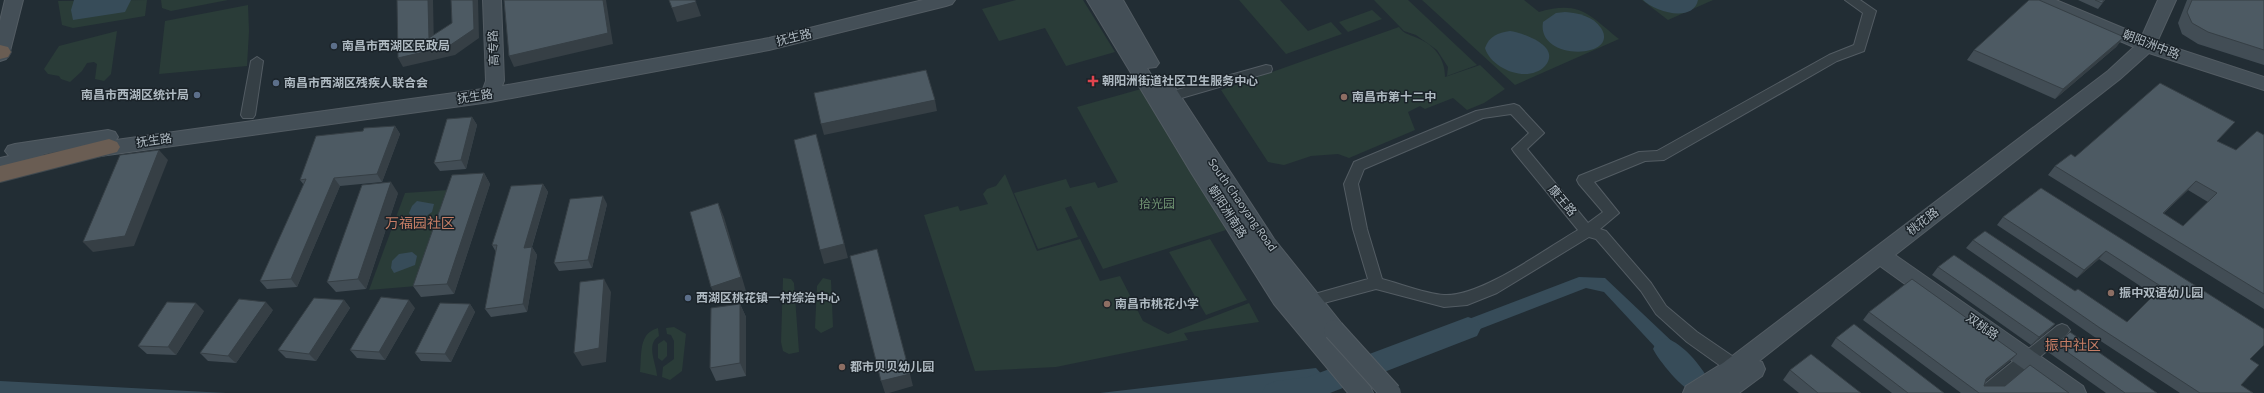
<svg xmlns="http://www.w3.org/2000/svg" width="2264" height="393" viewBox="0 0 2264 393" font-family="'Source Sans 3','Noto Sans SC',sans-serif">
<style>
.green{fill:#2a3c38}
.water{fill:#374c59}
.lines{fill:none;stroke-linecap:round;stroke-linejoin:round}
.river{fill:#374c59;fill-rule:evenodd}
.street-casing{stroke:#535c63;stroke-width:2}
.secondary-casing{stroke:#535c63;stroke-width:2}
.highway-casing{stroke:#40494f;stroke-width:2}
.street{fill:#353f45;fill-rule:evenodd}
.secondary{fill:#444f57;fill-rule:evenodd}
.highway{fill:#6a5d53;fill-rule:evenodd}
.secondary-bridge-casing{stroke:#535c63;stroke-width:22;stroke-linecap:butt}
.secondary-bridge{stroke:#444f57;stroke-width:20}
.wall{fill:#424d55;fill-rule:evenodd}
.shaded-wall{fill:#363f45}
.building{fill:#4d5a63;stroke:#363f45;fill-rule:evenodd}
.service-dot{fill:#5c6f8a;stroke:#1b2329;stroke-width:1.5}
.health-dot{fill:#e0444e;stroke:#1b2329;stroke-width:1.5}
.education-dot{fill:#8d6e63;stroke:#1b2329;stroke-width:1.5}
.labels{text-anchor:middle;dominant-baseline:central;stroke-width:3;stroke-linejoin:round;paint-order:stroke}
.street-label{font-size:12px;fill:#afbac2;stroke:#1b2329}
.poi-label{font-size:12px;font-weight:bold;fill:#afbac2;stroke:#1b2329;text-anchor:start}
.park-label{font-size:12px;fill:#719573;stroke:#1b2329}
.quarter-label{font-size:14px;fill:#c67e66;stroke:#1b2329}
</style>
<rect width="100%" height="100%" fill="#222d34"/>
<g class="green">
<path d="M147,0l-2,16 -72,12 -11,-3 -4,-24z"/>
<path d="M161,0h67l-57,11 -9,-3z"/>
<path d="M1016,0h67l32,52 -49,14 -21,-38 -46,13 -17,-32z"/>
<path d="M1239,0h41l28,31 23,-9 11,12 -56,20z"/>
<path d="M1374,0h34l69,65 -30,11 1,-9 -11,-17 -21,-15 -12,-4z"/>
<path d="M1422,0h102l15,12c41,-12 50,3 80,27l-104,46z"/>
<path d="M1642,0h71l-45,20z"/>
<path d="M248,5l1,26 -2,35 -88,8 6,-53z"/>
<path d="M1372,10l10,9 -34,13 -9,-10z"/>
<path d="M1399,27c5,7 9,7 16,10 19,7 30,21 30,40l35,-12 25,24 -21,14 -17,7 -14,-12 -28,11 -5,-3 -12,6 7,18 -66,28 -11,-4 -27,2 -27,9 -16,-3 -47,-72z"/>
<path d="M117,31l-6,43 -7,7 -9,-2 2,-15 -3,-2 -7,1 -5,8 -12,11 -9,-3 -2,-3 -11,-2 -4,-5 15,-23z"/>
<path d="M1141,89l85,141 -123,39 -32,-63 -6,2 13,29 -40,12 -24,-56 52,-14 4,9 25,-6 3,6 20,-6 -41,-75z"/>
<path d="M1005,174l32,77 43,-12 20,42 20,-5 23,45 25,13 81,-31 10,19 -75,11 4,7 -132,27 -81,4 -51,-156 34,-9 2,5 28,-7 -5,-10 4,-5 9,-3z"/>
<path d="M449,190l-32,96 -48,4 36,-97z"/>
<path d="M1210,239l37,61 -41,15 -37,-63z"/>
<path d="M783,278l8,1 3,4 5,69 -10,2 -6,-3 -2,-9z"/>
<path d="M823,278l8,2 2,47 -12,6 -6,-5 2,-42z"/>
<path d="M674,327l12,7 -4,37 -12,9 -8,-3 1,-10 11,-8v-18l-3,-6 -4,-1 -1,-6z"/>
<path d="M658,328l1,8c-14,8 -2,29 -2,40l-17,-4c2,-17 -2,-39 18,-44z"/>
<path d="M664,340l3,3v13l-5,5 -4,-3v-14z"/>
</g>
<g class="water">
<path d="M74,0h57l-6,12 -52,8 -2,-10z"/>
<path d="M1643,0h55c-5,23 -43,12 -55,0z"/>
<path d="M1565,12c13,1 28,4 36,16 20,31 -65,34 -58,-6l13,-9z"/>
<path d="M1510,31c13,2 52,15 35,35 -17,18 -54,3 -60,-18 4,-12 13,-15 25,-17z"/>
<path d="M417,201l17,3 -2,8 -7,5 -13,1 -3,-5 3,-7z"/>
<path d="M412,252l5,4 -2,9 -21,8 -3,-5 1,-7 7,-7z"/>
<path d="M1579,277l26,1 93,88 -16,10 -78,-84 -18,-4 -145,56 -9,-11z"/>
<path d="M1316,368l18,20 -12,5h-222z"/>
<path d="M0,381l226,12h-226z"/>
</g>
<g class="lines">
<g class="river">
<path d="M1468,317l9,3 4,8 -4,8 -147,57h-68l4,-8 10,-4 32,-4z"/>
<path d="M1666,338c17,6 35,27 43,43l-4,8c-3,1 -7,3 -9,3 -12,1 -38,-33 -43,-43l4,-8z"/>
</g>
<defs>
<g id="street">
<path d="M1845,0h15l16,11 -12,40 -27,10 -173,99 -19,1 -51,21 25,31 -19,16 6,2 45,52 15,23 31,26 44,30 2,5 -2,5 -6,2 -6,-2 -42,-30 -31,-28 -15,-23 -45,-52 -7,-2 -92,56 -30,12 -23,2 -68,-18 -67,18 -5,-2 -3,-4 3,-4 64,-18 -15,-50 -9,-45 10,-22 122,-51 38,-7 5,2 25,27 -17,16 61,74 15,-11 -24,-28 -2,-4 2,-4 60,-24 18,-1 172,-96 25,-10 9,-32zM1511,114l18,19 -17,16 2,3 64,78c-33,19 -97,67 -134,65 -18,-1 -43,-11 -62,-16l-15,-50 -9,-45 6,-15 119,-51z"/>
<path d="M257,57l6,4 -8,54 -2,3h-10l-2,-3 10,-54z"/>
<path d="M1266,65l5,1 1,3 -1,3 -100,29 -7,-5 2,-3z"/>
<path d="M2062,324l5,2 3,4 -3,4 -70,59h-19l2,-5 77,-62z"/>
</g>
<g id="secondary">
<path d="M5,0h18l-14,55 -3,4 -6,2v-40z"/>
<path d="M483,0h18l3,81 -2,5 267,-48 154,-38h32l-3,4 -6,2 -177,44 -279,52 -397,55 -7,-2 -3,-5 2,-3 -42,7 3,5 -3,5 -43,8v-14l9,-2 -4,-5 3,-5 7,-2 93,-14 7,2 3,5 -2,3 367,-51 3,-8z"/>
<path d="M1087,0h18l8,14 -8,-14h18l36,63 -3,4 -9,1 12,20 8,-3 7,1 100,153 68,85 3,6 -3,6 -8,3 -6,-2 42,49 3,7h-25l-74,-89 -82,-130z"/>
<path d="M2031,0h25l86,36 16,-36h18l-19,42 107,35v13l-115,-37 -29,26 -225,176 188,131 3,7h-29l-177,-127 -121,95 3,1 3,7 -3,7 -23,17h-56l3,-7 37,-23 385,-292 26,-24 -100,-43z"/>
</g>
<g id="highway">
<path d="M0,45l8,2 3,5 -3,5 -8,2z"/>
<path d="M109,139l8,3 3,5 -3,5 -117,30v-16z"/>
</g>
</defs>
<use href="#street" class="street-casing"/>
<use href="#secondary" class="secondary-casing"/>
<use href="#highway" class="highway-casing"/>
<use href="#street" class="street"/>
<use href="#secondary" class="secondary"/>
<use href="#highway" class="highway"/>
<defs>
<path id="secondary-bridge" d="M1334,330l57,63"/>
</defs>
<use href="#secondary-bridge" class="secondary-bridge-casing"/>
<use href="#secondary-bridge" class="secondary-bridge"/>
</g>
<g class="wall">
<path d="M2078,0h27l-7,9z"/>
<path d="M2187,0h77v65l-66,-21 -16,-10 -4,-11z"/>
<path d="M2124,37l-8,10 -61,52 -88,-39 7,-10z"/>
<path d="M472,117l5,8 -11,44 -26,2 -6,-8z"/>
<path d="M395,126l5,8 -18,48 -42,4 -43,101 -30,2 -7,-8 44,-96 -4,-5z"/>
<path d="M2264,135v174l-216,-134 7,-9 20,-9 161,-7zM2188,190l20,12 -25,24 -20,-12z"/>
<path d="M484,173l6,11 -36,110 -33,3 -8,-11z"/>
<path d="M543,184l5,8 -16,55 5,8 -10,57 -36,5 -6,-8 11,-57 -4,-7z"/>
<path d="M2041,188l209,171 -9,26 12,8h-73l-87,-57 -127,-88 7,-8 102,51 52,31 27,-27 -55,-36 -22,19 -80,-53 6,-8z"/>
<path d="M398,193l-32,96 -30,3 -9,-10z"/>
<path d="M607,204l-15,64 -33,3 -5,-8z"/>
<path d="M1938,267l117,57 -8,8 -16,13 -99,-70z"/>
<path d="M344,300l6,8 -34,53 -30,-3 -8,-8z"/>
<path d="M470,304l5,8 -24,50 -30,-1 -6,-8z"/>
<path d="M740,304l6,13v59l-30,5 -6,-13z"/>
<path d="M415,308l-30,52 -28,-2 -7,-8z"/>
<path d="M273,310l-37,53 -28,-2 -8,-8z"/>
<path d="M204,311l-28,44 -29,-1 -9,-8z"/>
<path d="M1869,312l148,42 -8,8 -23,19 -2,5 85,7h-108l-98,-73z"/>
<path d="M1836,338l108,55h-52l-61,-47z"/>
<path d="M2056,344l101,49h-51l-58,-41z"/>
<path d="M1790,370l71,23h-62l-16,-13z"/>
</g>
<g class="shaded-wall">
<path d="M428,0h5l1,48 -5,-10z"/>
<path d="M473,0h5l1,38 -24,17 -52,12 -5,-9 51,-12z"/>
<path d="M603,0h3l7,44 -99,23 -5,-11z"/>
<path d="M696,2l5,14 -24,6 -5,-14z"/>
<path d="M2124,37l-8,10 -61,52 8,-10z"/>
<path d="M935,100l2,11 -113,24 -3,-11z"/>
<path d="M472,117l5,8 -11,44 -5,-9z"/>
<path d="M395,126l5,8 -18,48 -5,-8z"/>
<path d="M820,148l28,110 -24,6 -4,-14z"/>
<path d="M159,150l9,10 -34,86 -41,6 -10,-10z"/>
<path d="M484,173l6,11 -36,110 -7,-10z"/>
<path d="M334,178l6,8 -43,101 -6,-8z"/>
<path d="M2196,181l-8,9 -34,32 9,-9z"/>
<path d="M391,182l7,11 -32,96 -8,-10z"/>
<path d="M543,184l5,8 -19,64 -5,-8z"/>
<path d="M603,196l4,8 -15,64 -4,-8z"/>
<path d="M718,203l6,14 22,74 -29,9 -6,-13z"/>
<path d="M532,247l5,8 -10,57 -4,-8z"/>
<path d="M2106,251l-7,8 -22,19 7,-8z"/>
<path d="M604,279l7,13 -5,70 -24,4 -8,-13z"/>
<path d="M344,300l6,8 -34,53 -7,-7z"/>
<path d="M409,300l6,8 -30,52 -6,-8z"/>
<path d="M266,302l7,8 -37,53 -8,-7z"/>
<path d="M196,303l8,8 -28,44 -8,-8z"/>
<path d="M470,304l5,8 -24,50 -6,-8z"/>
<path d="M740,304l6,13v59l-6,-13z"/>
<path d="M2055,324l-8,8 -16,13 8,-8z"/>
<path d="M2017,354l-8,8 -30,25 7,-8z"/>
<path d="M910,374l3,12 -24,7h-4l-4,-12z"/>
</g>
<g class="building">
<path d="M397,0h31l1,38 23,-15 -1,-23h22l1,29 -25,17 -51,12z"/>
<path d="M504,0h99l5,33 -99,23z"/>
<path d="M669,0h26l1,2 -24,6z"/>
<path d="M2029,0h10l85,37 -61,52 -89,-39z"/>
<path d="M2095,0h9l-2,3z"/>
<path d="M2192,0h72v50l-56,-18 -16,-9 -5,-11z"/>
<path d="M926,70l9,30 -114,24 -7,-31z"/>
<path d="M2160,83l75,39 -18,19 19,9 21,-19 7,4v159l-209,-128 16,-12 4,3zM2196,181l21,12 -34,33 -20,-13z"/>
<path d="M472,117l-11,43 -27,3 13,-44z"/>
<path d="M395,126l-18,48 -43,4 -43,101 -31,2 46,-102 -6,1 16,-44 47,-5 1,-3z"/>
<path d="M816,134l28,110 -24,6 -26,-110z"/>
<path d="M159,150l-34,86 -42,6 37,-87z"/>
<path d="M484,173l-37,111 -34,2 39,-111z"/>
<path d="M391,182l-33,97 -31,3 35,-97z"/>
<path d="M543,184l-19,64 8,-1 -9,57 -38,5 12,-64h-5l19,-59z"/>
<path d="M2041,188l223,141v16l-14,14 9,6 -18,20 12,8h-53l-100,-65 -127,-88 12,-9 90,60 3,-2 49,33 35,-35 -56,-36 -22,19 -81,-53z"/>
<path d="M603,196l-15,64 -34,3 16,-64z"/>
<path d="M718,203l23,74 -30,10 -21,-75z"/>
<path d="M877,249l33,125 -29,7 -31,-125z"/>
<path d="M1954,255l101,69 -16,13 -101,-70z"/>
<path d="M604,279l-5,69 -25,5 6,-71z"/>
<path d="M1912,279l105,75 -31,25 -2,7h21l25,-21 39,28h-90l-110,-81z"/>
<path d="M381,297l28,3 -30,52 -29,-2z"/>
<path d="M314,298l30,2 -35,54 -31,-4z"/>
<path d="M239,299l27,3 -38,54 -28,-3z"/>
<path d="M167,302l29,1 -28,44 -30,-1z"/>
<path d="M440,303l30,1 -25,50 -30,-1z"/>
<path d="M740,304v59l-30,5 1,-60z"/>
<path d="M1854,324l90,69h-36l-72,-55z"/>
<path d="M2070,332l87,61h-32l-69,-49z"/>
<path d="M1811,354l50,39h-43l-28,-23z"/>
</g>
<g class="service-dot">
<circle cx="334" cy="46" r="4"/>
<circle cx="276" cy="83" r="4"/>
<circle cx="197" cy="95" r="4"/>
<circle cx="688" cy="298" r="4"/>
</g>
<path class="health-dot" d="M1091 75h4v4h4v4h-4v4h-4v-4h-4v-4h4z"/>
<g class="education-dot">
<circle cx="1344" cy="97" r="4"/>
<circle cx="2111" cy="293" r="4"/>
<circle cx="1107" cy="304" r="4"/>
<circle cx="842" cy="367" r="4"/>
</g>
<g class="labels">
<g class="street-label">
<text transform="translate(794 38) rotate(-14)">抚生路</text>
<text transform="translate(2151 45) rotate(21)">朝阳洲中路</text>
<text transform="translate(494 48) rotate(-92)">高专路</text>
<text transform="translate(475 97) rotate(-9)">抚生路</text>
<text transform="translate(154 141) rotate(-8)">抚生路</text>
<text transform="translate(1562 201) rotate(50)">康王路</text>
<text transform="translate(1242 205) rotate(55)">South Chaoyang Road</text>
<text transform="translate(1227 212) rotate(57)">朝阳洲南路</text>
<text transform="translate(1923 222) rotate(-38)">桃花路</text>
<text transform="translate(1982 327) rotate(35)">双桃路</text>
</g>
<g class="poi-label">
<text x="342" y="46">南昌市西湖区民政局</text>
<text x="1102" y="81">朝阳洲街道社区卫生服务中心</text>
<text x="284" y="83">南昌市西湖区残疾人联合会</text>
<text x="189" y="95" text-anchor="end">南昌市西湖区统计局</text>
<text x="1352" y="97">南昌市第十二中</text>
<text x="2119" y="293">振中双语幼儿园</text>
<text x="696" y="298">西湖区桃花镇一村综治中心</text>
<text x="1115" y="304">南昌市桃花小学</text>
<text x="850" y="367">都市贝贝幼儿园</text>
</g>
<g class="park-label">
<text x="1157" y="204">拾光园</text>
</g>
<g class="quarter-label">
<text x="420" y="224">万福园社区</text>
<text x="2073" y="346">振中社区</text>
</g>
</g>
</svg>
